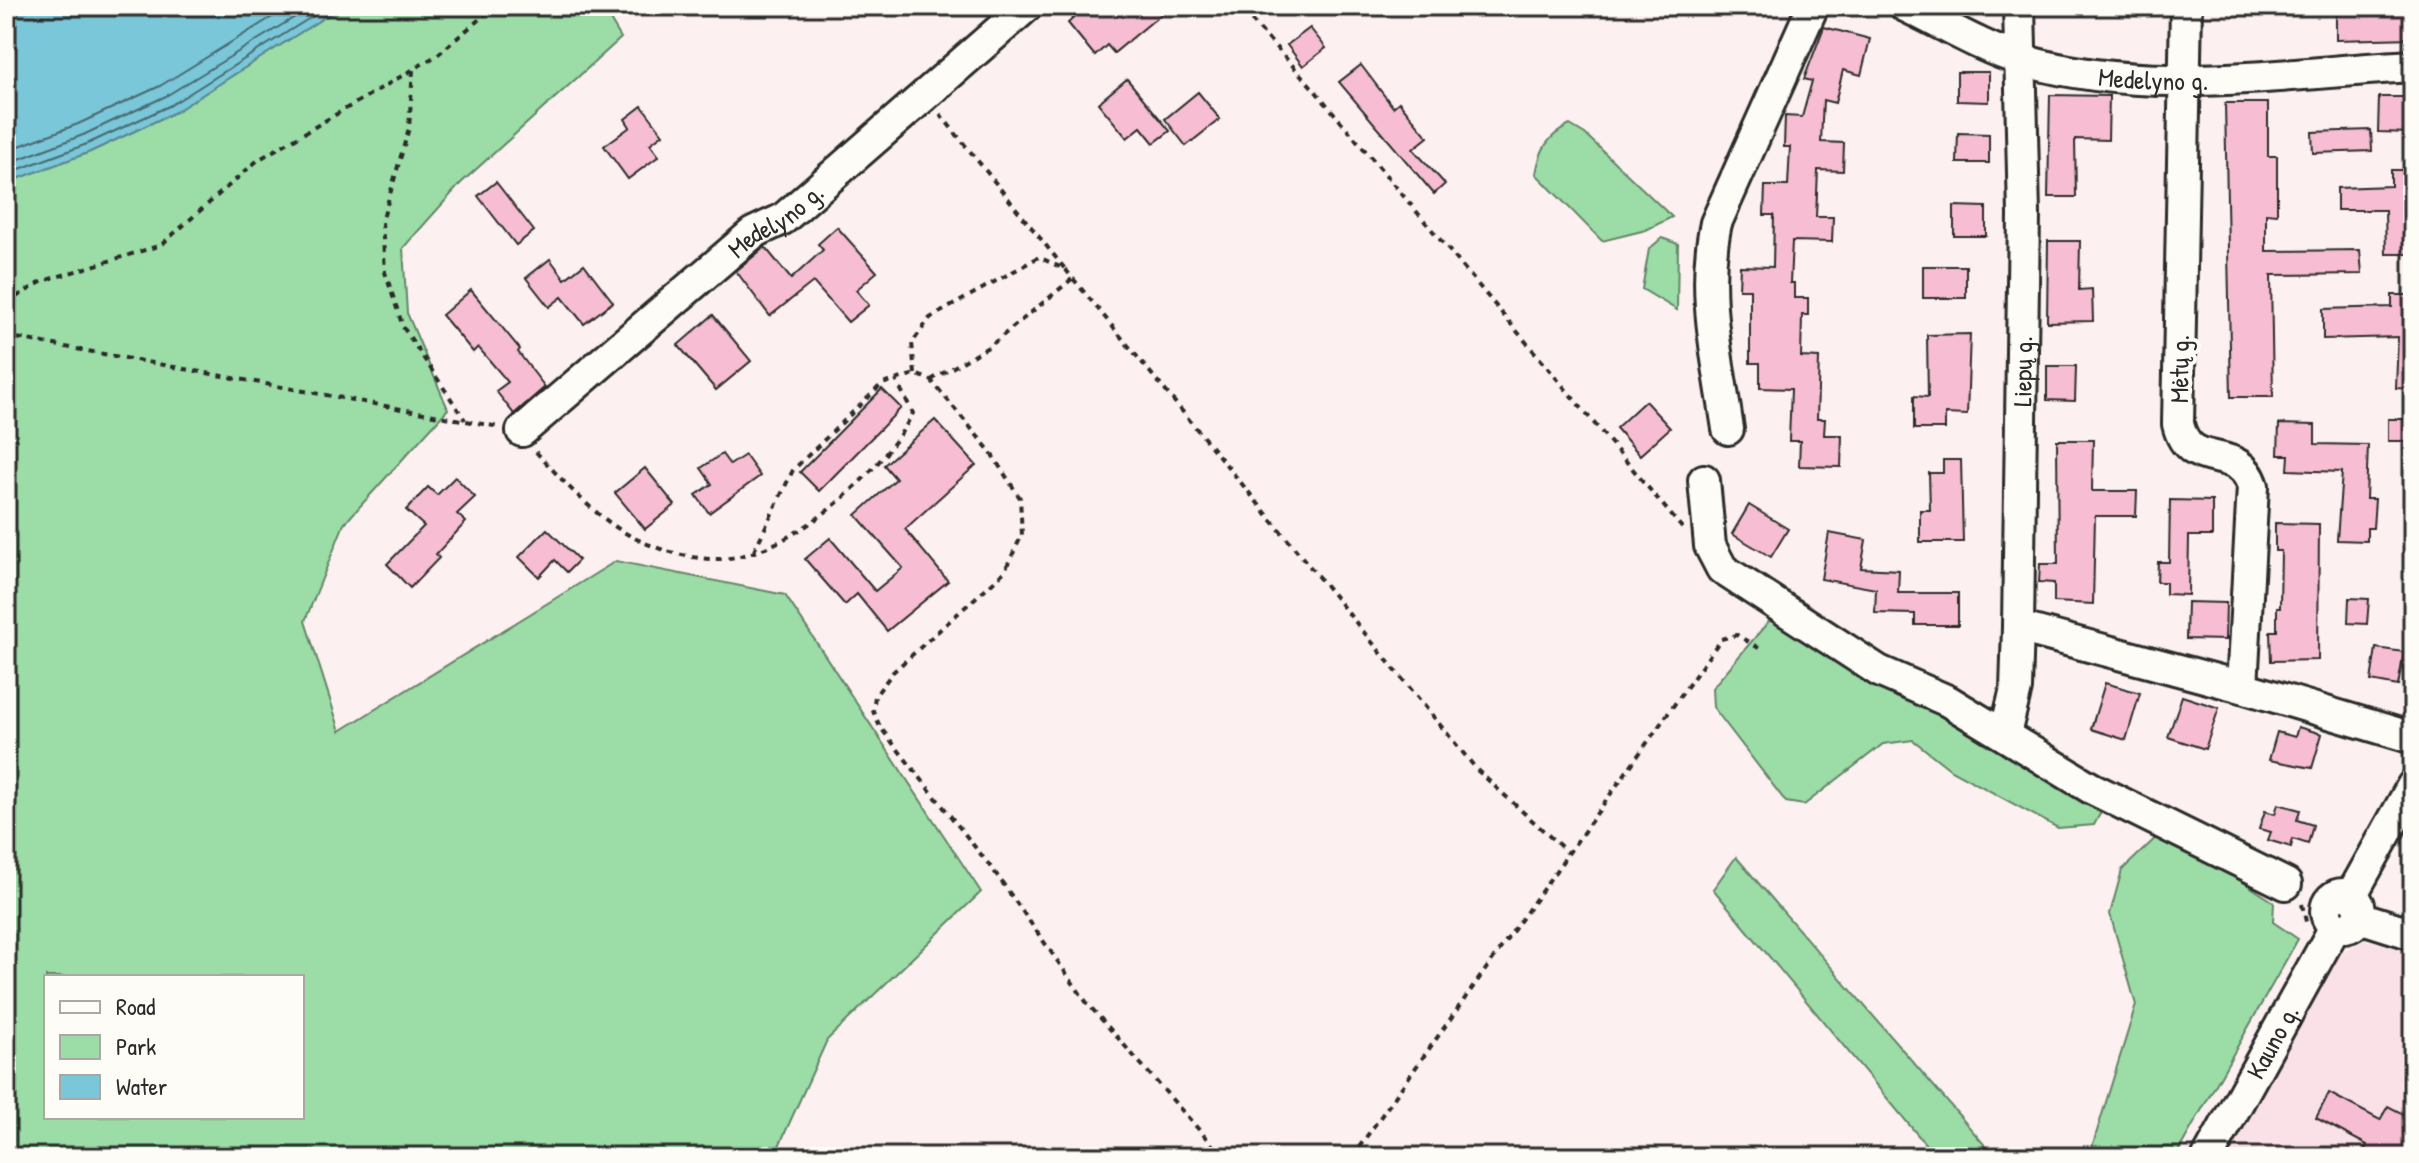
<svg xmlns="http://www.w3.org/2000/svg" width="2419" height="1163" viewBox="0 0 2419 1163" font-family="'Patrick Hand',sans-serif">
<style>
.built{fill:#fae1e7}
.green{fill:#9cdca6;stroke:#648468;stroke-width:2;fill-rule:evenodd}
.water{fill:#79c7d8;stroke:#5a8993;stroke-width:2}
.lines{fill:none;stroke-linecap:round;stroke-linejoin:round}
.shore{stroke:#4a6970;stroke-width:2}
.building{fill:#f7bed3;stroke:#2b2b2b;stroke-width:2}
.minor-casing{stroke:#2b2b2b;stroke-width:36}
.path{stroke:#2b2b2b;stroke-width:4;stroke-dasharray:6 6;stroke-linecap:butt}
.minor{stroke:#fdfcf7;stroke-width:30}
.labels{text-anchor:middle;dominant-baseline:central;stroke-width:8;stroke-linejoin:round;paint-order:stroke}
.street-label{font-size:26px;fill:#2b2b2b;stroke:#fdfcf7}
</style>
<rect width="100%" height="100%" fill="#fcf0f0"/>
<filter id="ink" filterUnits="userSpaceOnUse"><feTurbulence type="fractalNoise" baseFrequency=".0125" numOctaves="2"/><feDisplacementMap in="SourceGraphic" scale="16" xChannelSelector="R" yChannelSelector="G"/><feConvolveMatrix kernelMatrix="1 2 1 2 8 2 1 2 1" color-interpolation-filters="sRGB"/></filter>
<g filter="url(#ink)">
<path class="built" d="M2365,940l48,12v205h-188l112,-202z"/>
<g class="green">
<path d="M342,6h260l19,32 -160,145 -58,65 4,65 41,96 -104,115 -39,97 35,110 276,-170 169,34 196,297 -154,148 -53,117h-768v-974l84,-31 85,-40zM46,977h256v140h-256z"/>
<path d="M1570,125l15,9 87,83 -26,13 -44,11 -66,-67c4,-24 11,-38 34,-49z"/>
<path d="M1662,238l16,6 -1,66 -35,-21 7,-40z"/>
<path d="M1774,615l333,186 -13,24 -36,3 -107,-58 -38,-30 -30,4 -79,61 -18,-3 -73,-95 -1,-19z"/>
<path d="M2163,831l111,71 -1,20 25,17 -123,218h-86l47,-152 -26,-91 12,-44z"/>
<path d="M1736,857l259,300h-59l-223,-268z"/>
</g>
<path class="water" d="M6,6h336l-167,106 -85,40 -84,31z"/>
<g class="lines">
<g class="shore">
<path d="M6,151l72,-27 82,-38 130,-80"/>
<path d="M6,164l77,-29 83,-39 147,-90"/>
<path d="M6,174l81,-30 84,-39 158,-99"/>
</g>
</g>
<g class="building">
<path d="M1087,6h84l-57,47 -7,-8 -12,11 -27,-33z"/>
<path d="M2336,6h77v32l-77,2z"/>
<path d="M1824,27l46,12 -9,36 -18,-5 -8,33 -12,-3 -2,42 23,1 -1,28 -25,-1 -2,47h17l-1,25 -40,-1 -2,42h4v15h14v17h-6l-1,42 18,1 -2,61h8l-1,16h18l-1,32 -42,-1 1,-25h-11l2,-52 -31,-1v-25h-10v-74h-11l1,-23 33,1 1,-52h-10l1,-29h23l2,-39h-6l1,-31 17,1 10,-36 -8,-2z"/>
<path d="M1310,28l16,20 -23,18 -16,-21z"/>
<path d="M1361,65l32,42 6,-5 29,35 -15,12 32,35 -11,10 -95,-112z"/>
<path d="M1957,72h32v30l-32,-1z"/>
<path d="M1127,79l43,52 -16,12 -13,-16 -14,11 -29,-35z"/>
<path d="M1198,92l22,27 -34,27 -21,-27z"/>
<path d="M2050,95l59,1 -1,44 -33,-1 1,58h-28z"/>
<path d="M2379,97h34v36l-35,-1z"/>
<path d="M2225,103h43v53h9v58l-11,-1v38l94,-1 2,24 -91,1 2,122h-42z"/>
<path d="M642,106l21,28 -13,10 9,12 -31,23 -24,-33 26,-19 -5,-8z"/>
<path d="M2371,130l1,21 -59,2 -1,-21z"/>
<path d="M1958,133l31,1v29h-32z"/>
<path d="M2391,170h22v84h-27l-1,-44h-48v-22l54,-2z"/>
<path d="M496,182l38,49 -18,14 -38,-49z"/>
<path d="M1954,206l32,1v29h-32z"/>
<path d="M837,227l40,45 -21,18 13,15 -21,17 -35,-40 -43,34 -34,-45 29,-24 26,32 32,-29 -5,-6z"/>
<path d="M2048,241h32l-1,49 13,-1 1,32 -46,1z"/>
<path d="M550,259l15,20 19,-15 29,38 -29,22 -22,-27 -13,10 -23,-29z"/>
<rect x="1923" y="266" width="43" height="32"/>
<path d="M471,290l49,59 -2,3 27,35 -31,27 -18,-23 12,-9 -30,-35 -5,5 -31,-37z"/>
<path d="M2392,295h21v94l-17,-1 2,-51 -75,2v-30l69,-2z"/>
<path d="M713,315l38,46 -35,29 -38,-45z"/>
<path d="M1970,334l-3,81 -22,-1v15h-31v-33l14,1 -1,-62z"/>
<path d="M2047,366h29l-1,35 -28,-1z"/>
<path d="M882,389l19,19 -82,83 -19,-19z"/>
<path d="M1645,401l25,27 -30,27 -24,-27z"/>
<rect x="2388" y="419" width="25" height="22"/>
<path d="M935,420l41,45 -71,64 43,52 -61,50 -30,-37 -12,11 -40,-46 25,-21 45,53 28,-23 -47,-53 40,-36 -12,-14z"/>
<path d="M2279,424l36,1v19l53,1 -2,54h9l-2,29h-6v13l-30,-1 5,-68 -54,-2 1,-15h-11z"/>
<path d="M2057,440h36l-1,51h45l-1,25h-41l-2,88 -39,-2v-19l-15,-1 1,-18h18z"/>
<path d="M722,454l8,11 15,-10 15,21 -51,37 -13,-18 16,-11 -11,-16z"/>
<path d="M1943,460h18l2,82h-43v-32h10l-1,-37h14z"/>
<path d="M645,468l30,37 -30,24 -30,-36z"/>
<path d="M455,477l20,20 -18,17 9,8 -30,32 3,4 -29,30 -23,-24 37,-38 -18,-16 22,-23 9,8z"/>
<path d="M2170,500l42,1v35h-23l-1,59 -22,-1v-12h-9l1,-20h11z"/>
<path d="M1749,505l39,24 -17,28 -39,-23z"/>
<path d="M2275,523l44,1 -1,136 -47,1 -1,-30h7v-24h3l1,-56h-6z"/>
<path d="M547,529l32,31 -12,12 -12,-12 -16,17 -20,-20z"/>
<path d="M1829,533l37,7 -5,28 38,2 -1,23h60v32h-43v-11l-40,-1 1,-24 -55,-10z"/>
<path d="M2349,598l20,1 -2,25 -19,-1z"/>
<path d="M2187,602l39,1 -1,37 -39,-1z"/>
<path d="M2376,648l28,4 -6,34 -27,-5z"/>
<path d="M2105,683l35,10 -14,47 -35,-11z"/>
<path d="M2182,696l37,12 -14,41 -37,-12z"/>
<path d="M2298,727l24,7 -10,34 -43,-8 8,-28 18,5z"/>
<path d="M2278,804l22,6 -3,10 16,5 -5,19 -15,-5 -2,8 -23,-7 3,-8 -12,-3 6,-18 10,3z"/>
<path d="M2329,1093l51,27 8,-14 25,13v38h-52l6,-12 -51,-27z"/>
</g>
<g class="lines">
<defs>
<g id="minor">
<path id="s1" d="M1905,6c38,18 77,42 117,54 126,37 262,13 391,6"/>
<path d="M2186,6l-8,418c12,51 60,16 75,62l-11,201"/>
<path d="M1728,429c-10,-68 -27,-138 -12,-206l97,-217"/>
<path id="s2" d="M522,431l231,-198 30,-14 244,-213"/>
<path d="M1704,480l6,66 12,23 157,102 69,30 143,87 195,96"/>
<path d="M2018,627l224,60 171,51"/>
<path id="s3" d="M2005,734l11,-45 2,-62 6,-412 -5,-209"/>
<circle cx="2343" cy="911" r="17"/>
<path d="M2351,896l62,-111"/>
<path d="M2359,917l54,17"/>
<path id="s4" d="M2208,1157l127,-230"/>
</g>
</defs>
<use href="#minor" class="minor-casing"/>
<g class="path">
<path d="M1232,6l21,16 59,65 371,442"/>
<path d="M413,70l-4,58 -27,94 3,50 18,55 62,93"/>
<path d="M940,114l125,155"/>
<path d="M6,303l37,-22 118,-36 97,-85 178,-104 59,-50"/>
<path d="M6,336l493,91"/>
<path d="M915,374l-3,-31 18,-25 109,-61 27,13 412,501 90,82"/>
<path d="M931,380l59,-34 82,-67"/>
<path d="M536,452c31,33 65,72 107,90 22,10 53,18 77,17 72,-4 161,-85 193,-146l-17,-33"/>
<path d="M754,551l39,-81 89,-86 33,-10 16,6 58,70 31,48 2,37 -18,37 -111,100 -18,24 -2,15 7,16 114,144 93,132 136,154"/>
<path d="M2302,904l5,22"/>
<path d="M1352,1157l369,-518 16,-4 25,15"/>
</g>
<use href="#minor" class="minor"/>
</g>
</g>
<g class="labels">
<g class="street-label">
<text stroke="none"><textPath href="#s1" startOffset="262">Medelyno g.</textPath></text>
<text stroke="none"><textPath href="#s2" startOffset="330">Medelyno g.</textPath></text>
<text transform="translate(2179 369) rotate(-89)">Mėtų g.</text>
<text stroke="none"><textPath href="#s3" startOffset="364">Liepų g.</textPath></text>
<text stroke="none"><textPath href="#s4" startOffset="132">Kauno g.</textPath></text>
</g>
</g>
<rect width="2419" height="1163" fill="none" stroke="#fdfcf7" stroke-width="32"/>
<rect x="16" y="16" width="2387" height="1131" fill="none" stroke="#2b2b2b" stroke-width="3" filter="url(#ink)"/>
<rect x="44" y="975" width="260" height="144" fill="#fdfcf7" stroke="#a9a8a5" stroke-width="2"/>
<rect x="60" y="1001" width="40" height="12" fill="#fdfcf7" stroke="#a9a8a5" stroke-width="2"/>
<text x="116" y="1015" font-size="24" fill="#2b2b2b">Road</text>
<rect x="60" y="1035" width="40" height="24" fill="#9cdca6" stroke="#a9a8a5" stroke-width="2"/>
<text x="116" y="1055" font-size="24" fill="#2b2b2b">Park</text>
<rect x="60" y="1075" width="40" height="24" fill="#79c7d8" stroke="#a9a8a5" stroke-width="2"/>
<text x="116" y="1095" font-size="24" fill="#2b2b2b">Water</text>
</svg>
